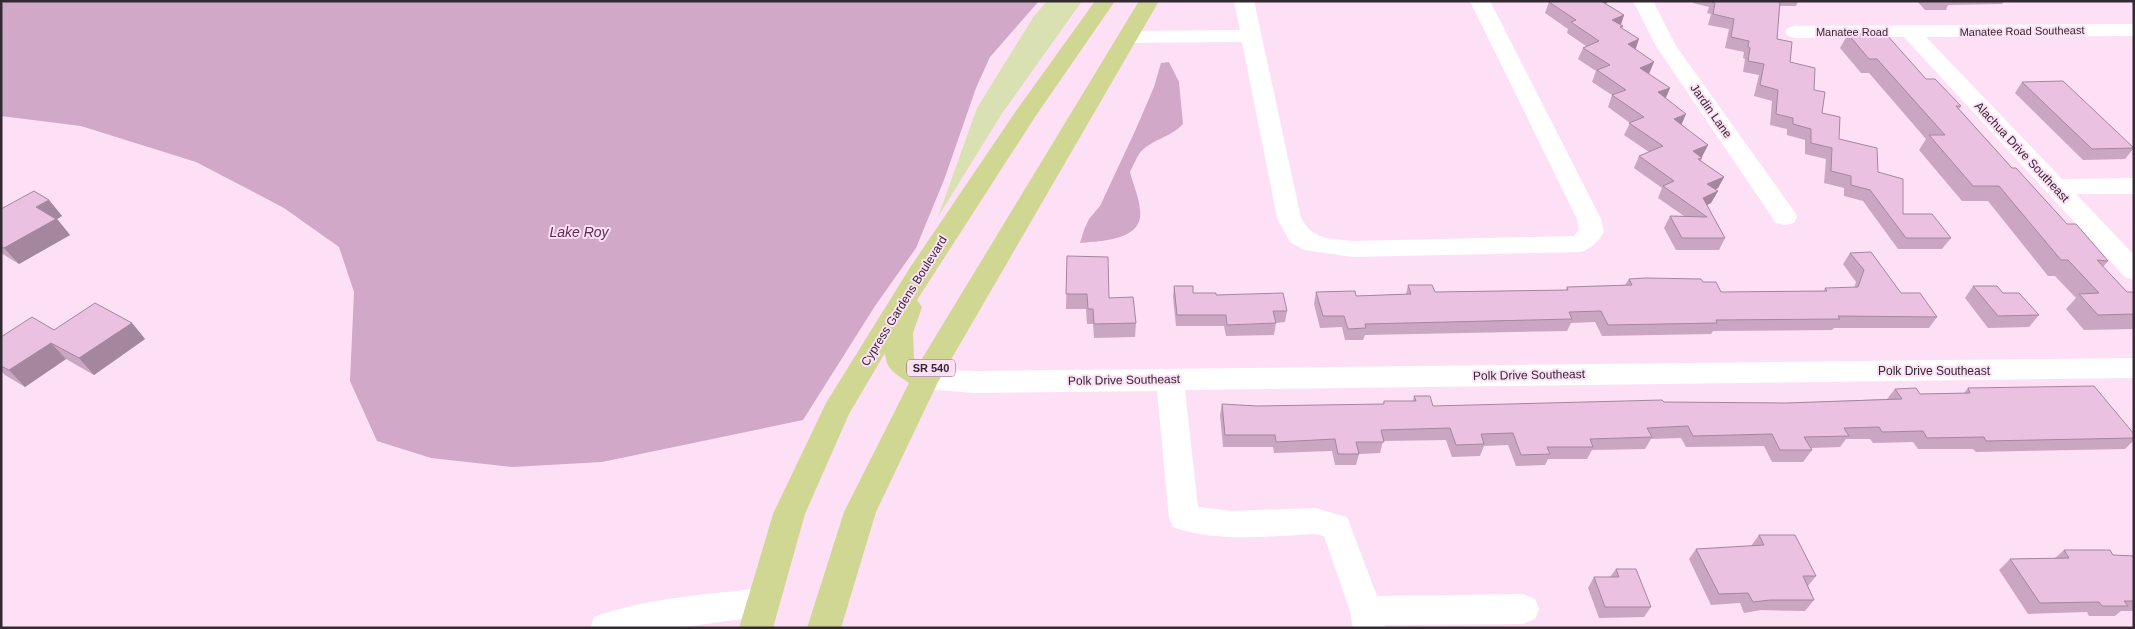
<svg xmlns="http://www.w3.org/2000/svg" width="2135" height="629" viewBox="0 0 2135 629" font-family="Arial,sans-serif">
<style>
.green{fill:#d9e0b2}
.water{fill:#d1a8c8}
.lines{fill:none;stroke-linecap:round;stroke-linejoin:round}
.minor{fill:#fff;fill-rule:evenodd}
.major{fill:#d0d792;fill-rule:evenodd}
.wall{fill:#caa6c2}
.shaded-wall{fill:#a4879e}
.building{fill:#ebc1e2;stroke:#a4879e}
.labels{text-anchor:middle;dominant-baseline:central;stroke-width:4;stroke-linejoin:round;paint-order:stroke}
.far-street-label{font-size:11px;fill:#332931;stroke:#fde0f6}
.shield{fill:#fde0f6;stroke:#70606c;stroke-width:1}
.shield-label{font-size:11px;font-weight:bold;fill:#332931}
.street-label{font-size:12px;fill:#332931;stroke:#fde0f6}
.water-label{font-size:14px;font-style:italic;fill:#5e2b55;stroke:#fde0f6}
</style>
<rect width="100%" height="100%" fill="#fde0f6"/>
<path class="green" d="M1047,1h35l-81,114 -63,102 39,-109 57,-92z"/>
<g class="water">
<path d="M1,1h1038l-49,56 -14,31 -32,92 -28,68 -41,58 -72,114 -201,42 -90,5 -81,-9 -54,-17 -27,-60 4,-89 -15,-45 -55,-39 -88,-46 -115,-36 -80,-10z"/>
<path d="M1169,62l10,20 4,42c-13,14 -32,15 -44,30 -3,5 -6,12 -9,18 3,12 9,25 10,38 4,31 -40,31 -60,33l4,-13 5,-11 11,-13 35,-75 19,-44 7,-24z"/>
</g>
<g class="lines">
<g class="minor">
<path d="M1234,1h20l47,217c13,23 28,20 52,23l221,-5 5,-6 -2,-11 -107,-218h20l111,218 3,13c-6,10 -13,17 -24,20l-227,5 -49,-7 -14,-8 -13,-24 -35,-176 -113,1 -7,-2 -3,-4 3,-4 7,-2 111,-1z"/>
<path d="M1633,1h20l23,45 118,165 3,6 -3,6 -9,2 -9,-2 -120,-177z"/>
<path d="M2134,24v12l-208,1 136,142 72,-1v16h-58l58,61v25l-9,-3 -221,-240 -109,1 -7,-2 -3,-4 3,-4 7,-2z"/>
<path d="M2134,358v20l-949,12 13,117 34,4 83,-3 32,9 30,79 146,-2 12,5 4,10 -4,10 -12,5 -138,1v3h-32l-3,-17 -26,-75 -9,-2c-46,2 -97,9 -142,-7l-4,-9 -12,-127 -183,2 -49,-4 -10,-3 -4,-7 4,-7 10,-3 49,2z"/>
<path d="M764,588l11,4 5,10 -5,10 -11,4 -88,12h-86l4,-11c53,-19 114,-23 170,-29z"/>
</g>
<path class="major" d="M1095,1h20l-80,116 -118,183 5,7 -9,26 1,25 6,4 219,-361h20l-221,381 -62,130 -35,116h-34l37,-116 65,-129c-13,-9 -23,-13 -24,-30l-36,61 -44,100 -32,114h-34l34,-114 53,-111 85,-137 105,-155z"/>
</g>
<g class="wall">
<path d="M1607,1l-1,3 18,11 -3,10 2,1 -1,3 13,20 14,25 21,14 -5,10 16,27 27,20 -7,12 1,1 -1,3 23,16 -6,11 -3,2 3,1 -7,12 -4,2 18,33 -6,12h-43l-12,-22 6,-12h14l-26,-18 4,-10 -28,-20 5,-12 10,-4 -25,-17 6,-12 -22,-16 4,-12 -20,-13 4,-11 -18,-12 5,-11 3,-2 -19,-13 1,-4 -23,-16 4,-11z"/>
<path d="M1693,1h105l-2,5h-16l-3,33 13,23 24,28 8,23 17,26 39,33 25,42 48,24 -9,11h-44l-35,-48 -19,-5v-8l-20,-5 2,-24 -21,-5v-14l-18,-5v-6l-17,-4 2,-24 -18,-5 5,-21 -16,-3 2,-13 -2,-1 1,-6 -19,-4 4,-19 -21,-4 3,-11 -4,-1 2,-6 -16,-4z"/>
<path d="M1917,1h87l-2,3 -54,1 -2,5h-21z"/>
<path d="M1848,34l78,45 35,27 -2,3 53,59 55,56 41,37 -5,6 24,25 7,1v36l-50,1 -18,-21 10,-11 -21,-22h-7l-60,-75h-26l-43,-51 7,-11 -57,-66h-8l-21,-25z"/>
<path d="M2022,82l112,66 -9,11 -42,1 -68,-67z"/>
<path d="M49,200l13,16 -5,3 13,16 -51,29 -18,-11v-44z"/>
<path d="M1850,253l51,40 36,24 -8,11h-95l-2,2 -119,1 -2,3 -109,2 -7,-14 -24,1 -4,8 -202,4 -2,5h-18l-3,-13 -22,1 -6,-24 2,-12 40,4 50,-2 2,-9 27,7 131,-2 1,-3 58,-2 4,-6 74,3 18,10 103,-1 1,-3h29l2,-6 -13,-18z"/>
<path d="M1067,256l69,67 -1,14 -41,1 -1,-14h-6l-1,-15h-20z"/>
<path d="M1174,286l19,7 23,2 71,16 -2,11 -9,1 -2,12 -48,1 -2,-10h-48l-3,-29z"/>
<path d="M1973,286l30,7 36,22 -10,12 -41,1 -23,-30z"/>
<path d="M132,323l13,16 -51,36 -28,-16 -41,28 -20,-12 -4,-4v-34l53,-7z"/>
<path d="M1968,388l166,46v6l-9,9 -149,3 -3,-3h-55l-5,-7 -40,1 -3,-4h-24l-6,8 -29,1 1,2 -9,12h-31l-8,-16 -78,1 -5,-9 -30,1 -6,10 -53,1 -5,9h-39l-3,6 -29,1 -8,-21 -24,1 -4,10 -28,1 -6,-17 -63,1 -3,12 -21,1 -3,11h-21l-3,-14 -58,2 -1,-6h-50l-3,-32 2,-11 35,2 126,-2 1,-3h29l1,-5 19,10 231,-4 122,1 101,-4 8,-10 25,5 44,-1z"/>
<path d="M1759,535l57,41 -8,10 6,14 -9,11 -44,-1 -17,3 -4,-10 -29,2 -22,-46 7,-10 55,-3z"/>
<path d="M2064,550l49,5 21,1v55h-13l-6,5h-26l-2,-4 -59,2 -29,-44 11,-11 45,-1z"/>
<path d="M1616,569l35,38 -7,10 -45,1 -11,-30 6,-11h16z"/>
</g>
<g class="shaded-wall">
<path d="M1595,1h12l-1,4z"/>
<path d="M1624,15l-4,12 -8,-7z"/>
<path d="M1639,39l-4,12 -7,-7z"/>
<path d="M1654,62l-5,12 -9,-6z"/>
<path d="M1670,88l-5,12 -7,-8z"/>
<path d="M1686,114l-5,12 -7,-7z"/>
<path d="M1708,145l-6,12 -15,6 6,-12z"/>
<path d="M1724,177l-6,11 -17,8 6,-12z"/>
<path d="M1718,191l-7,12 -14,7 6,-12z"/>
<path d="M49,200l13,16 -5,3 13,16 -51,29 -15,-16 32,-41z"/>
<path d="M132,323l13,16 -51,36 -15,-17z"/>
<path d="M51,343l15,16 -41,28 -16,-17z"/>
</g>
<g class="building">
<path d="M1550,1h51l23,14 -12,5 11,6 -3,1 19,12 -11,5 26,18 -14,6 30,20 -12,4 28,22 -12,5 34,26 -15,6 9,7 -4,1 26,18 -17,7 11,7 -15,7 22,40h-43l-12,-22 37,1 -44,-31 11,-5 -35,-25 24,-10 -34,-23 15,-6 -32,-22 14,-5 -29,-20 13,-5 -27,-17 16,-7 -28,-19 5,-2 -27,-18z"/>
<path d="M1712,1h68l-3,38 15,3 -2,20 25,6 -1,22 11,2 -3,21 18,4 -1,22 38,9 1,24 25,7v35h29l19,24h-45l-36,-48 -19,-5v-9l-20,-5 1,-23 -21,-5v-14l-18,-5v-6l-17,-4 2,-24 -18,-5 4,-21 -16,-3 2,-13 -2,-1 1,-6 -18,-4 3,-18 -21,-5 2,-11 -3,-1z"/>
<path d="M1848,34h38l40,45h9l26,27h-5l56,62h4l51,56h9l32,37 -11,-1 30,32h5l2,1v21l-36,1 -19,-21 20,-1 -31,-33h-7l-62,-74h-26l-44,-51h16l-68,-76h-8z"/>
<path d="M2063,81l71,67 -42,1 -70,-67z"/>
<path d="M34,191l15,9 -13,7 20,12 -52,29 -3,-2v-37z"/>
<path d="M1871,252l30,41h19l17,24 -99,-1 2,3 -124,1 1,3 -109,2 -7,-14 -32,1 3,7 -207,5 1,4 -18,1 -4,-13h-21l-7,-24 39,-1 1,5 55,-2 -3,-9h24l3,7 133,-2 -1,-3 65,-2 -3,-6 17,-1 55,1 2,3h13l5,10 106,-1 -2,-3 33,-1 6,-17 -14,-17z"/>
<path d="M1067,256l41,1 1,41 24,-1 3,26 -42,1 -1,-15h-5l-1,-15h-21z"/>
<path d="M1174,286h19v7h23v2l67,-2 4,18h-14l3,12 -49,2 -1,-10h-49z"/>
<path d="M1973,286h24l6,7h16l20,22 -41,1z"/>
<path d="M95,303l37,20 -53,35 -28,-15 -42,27 -8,-4v-29l31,-20 22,13z"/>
<path d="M2094,386l40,48v4l-148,3 -2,-4 -57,1 -4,-7 -41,1 -3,-5 -35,1 5,8 -45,1 8,13h-32l-8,-16 -79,2 -5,-10 -41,2 5,9 -62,2 3,8h-46l3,7 -29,1 -8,-22 -32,1 3,10 -28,1 -6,-17 -69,2 3,12h-28l3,12h-21l-3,-15 -59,3 -1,-7h-50l-3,-31 35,2 127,-2v-3h32l-2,-5h16l3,10 229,-6 2,2 122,1 116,-4 -7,-10 21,-1 4,6 50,-1 -2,-5z"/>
<path d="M1759,535h36l21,41h-13l11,24h-44l-17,2 -5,-9 -29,1 -23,-45 68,-4z"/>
<path d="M2064,550h46l3,5 21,1v45h-10l4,5h-26l-3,-4 -59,1 -30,-44 59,-1z"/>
<path d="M1616,569h20l15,38h-46l-11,-30h25z"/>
</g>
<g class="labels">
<g class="far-street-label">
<text transform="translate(2022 31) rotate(-1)">Manatee Road Southeast</text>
<text x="1852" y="32">Manatee Road</text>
</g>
<rect class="shield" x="907" y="359.5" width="48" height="17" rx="4"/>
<g class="shield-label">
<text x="931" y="368">SR 540</text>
</g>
<g class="street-label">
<text transform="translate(1711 111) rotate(55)">Jardin Lane</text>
<text transform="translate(2022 152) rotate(47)">Alachua Drive Southeast</text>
<text transform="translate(904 301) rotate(-58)">Cypress Gardens Boulevard</text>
<text x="1934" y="371">Polk Drive Southeast</text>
<text transform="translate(1529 375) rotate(-1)">Polk Drive Southeast</text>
<text transform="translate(1124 380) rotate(-1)">Polk Drive Southeast</text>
</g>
<g class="water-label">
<text x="579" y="232">Lake Roy</text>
</g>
</g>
<rect width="2135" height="629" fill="none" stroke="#332931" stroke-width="5"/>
</svg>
